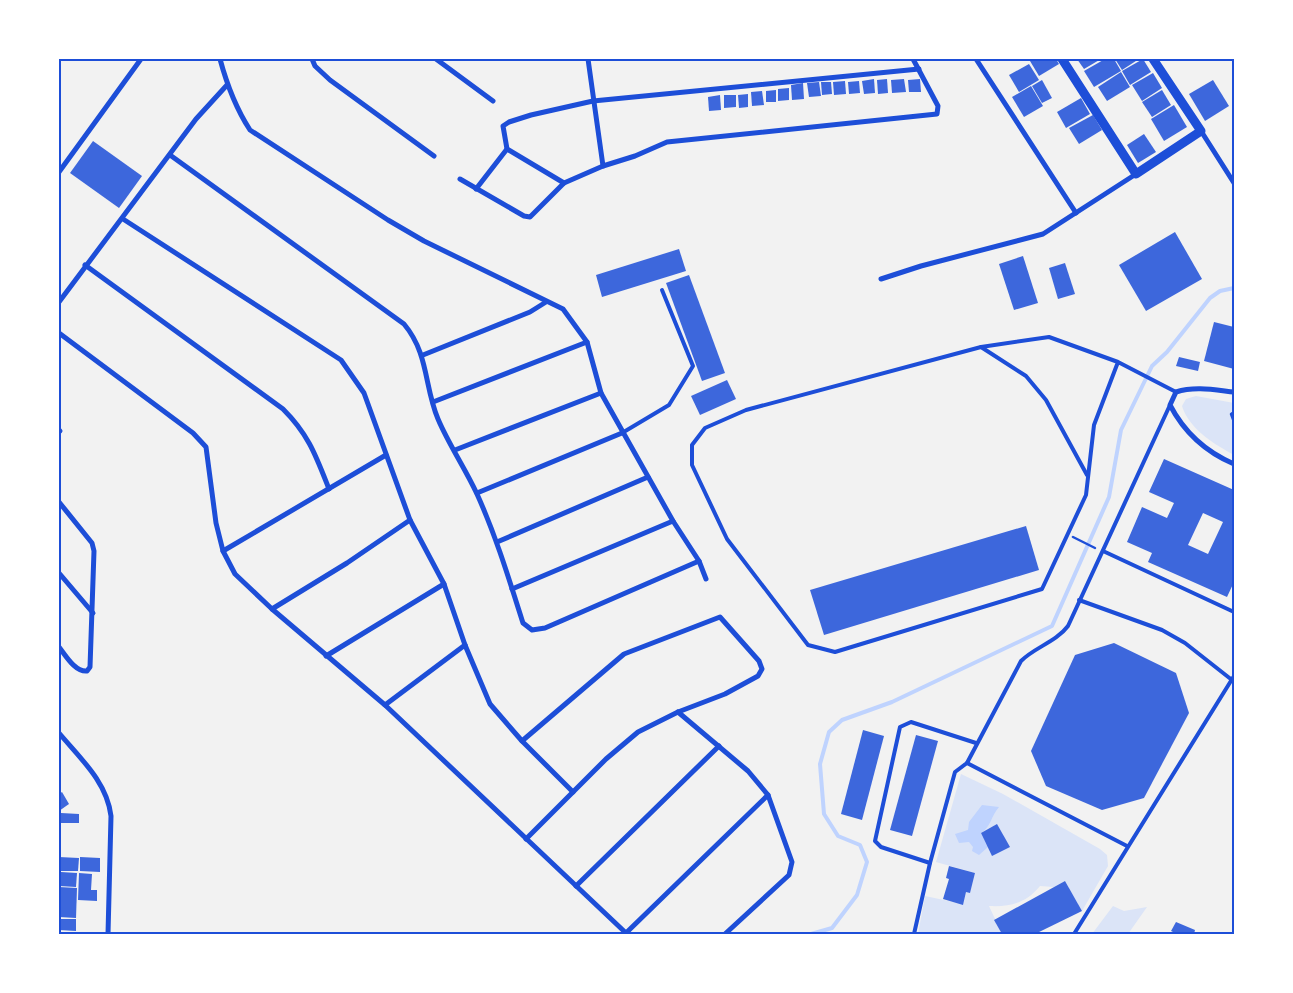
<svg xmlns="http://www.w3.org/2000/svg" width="1293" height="993" viewBox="0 0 1293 993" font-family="'Zilla Slab',serif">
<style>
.green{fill:#dbe4f7}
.water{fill:#bfd3fe}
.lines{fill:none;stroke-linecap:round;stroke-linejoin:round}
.stream{stroke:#bfd3fe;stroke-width:4}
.building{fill:#3d67dc;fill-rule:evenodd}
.path{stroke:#1d4ed8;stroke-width:2.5}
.service{stroke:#1d4ed8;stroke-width:4}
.minor{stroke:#1d4ed8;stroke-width:5}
.tertiary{stroke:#1d4ed8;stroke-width:9}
.neatline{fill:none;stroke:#1d4ed8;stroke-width:2}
</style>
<rect width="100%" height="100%" fill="#f2f2f2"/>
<g class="green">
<path d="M1196,396l38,7v52c-20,-11 -45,-26 -52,-49l4,-7z"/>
<path d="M961,774l42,20 97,55 7,6 1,11 -26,45 -17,-30 -11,6 -14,-1c-14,17 -29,21 -51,20l13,28h-84l7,-38 38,8 3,-12h4l5,-19 -39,-11z"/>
<path d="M1113,906l11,5 23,-4 -19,27h-36z"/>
</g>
<path class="water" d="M982,805l17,2c-8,9 -8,20 -18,26l7,14 -9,8 -7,-4 1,-4 -4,-5 -10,1 -4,-9 13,-4 1,-8z"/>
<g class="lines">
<path class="stream" d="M811,934l21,-6 25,-33 10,-33 -7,-17 -22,-9 -14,-22 -4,-50 9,-32 13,-12 50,-18 160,-76 57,-129 12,-67 31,-64 15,-14 43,-54 10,-7 14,-3"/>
</g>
<g class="building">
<path d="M1035,59h21l3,5 -20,12 -9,-15z"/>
<path d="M1077,59h24l-17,10z"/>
<path d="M1105,59h9l7,12 -27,16 -10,-16z"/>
<path d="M1115,59h24l-17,11z"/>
<path d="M1143,59l8,13 -21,13 -8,-14z"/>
<path d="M1029,64l10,16 -20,12 -10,-17z"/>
<path d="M1121,72l9,15 -23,14 -9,-14z"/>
<path d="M1153,73l9,15 -20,13 -10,-16z"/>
<path d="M874,79l1,14 -11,1 -2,-13z"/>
<path d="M887,79l1,14 -10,1 -1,-14z"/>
<path d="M904,79l2,13 -14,1 -1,-13z"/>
<path d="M920,79l1,13h-12l-1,-12z"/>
<path d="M1042,80l10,18 -10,5 -10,-17z"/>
<path d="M1213,80l16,26 -24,15 -16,-27z"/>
<path d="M845,81l1,13 -12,1 -1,-13z"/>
<path d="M859,81l1,12 -11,1 -1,-12z"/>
<path d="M819,82l2,14 -12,1 -2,-14z"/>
<path d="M821,82h10l1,12 -10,1z"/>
<path d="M803,83l1,16 -12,1 -1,-15z"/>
<path d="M1031,86l12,20 -19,11 -12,-20z"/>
<path d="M789,88v12l-11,1v-12z"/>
<path d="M776,90v12h-10v-11z"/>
<path d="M1162,90l9,15 -19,12 -10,-15z"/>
<path d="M762,91l2,14 -12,1 -1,-14z"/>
<path d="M748,94v13l-9,1 -1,-13z"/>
<path d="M720,95l1,15 -12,1 -1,-14z"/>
<path d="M724,95h12v12l-12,1z"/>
<path d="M1081,98l9,16 -24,14 -9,-16z"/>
<path d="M1174,105l13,22 -23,14 -13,-22z"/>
<path d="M1093,115l9,15 -23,14 -10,-16z"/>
<path d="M1144,134l12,18 -18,11 -11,-18z"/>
<path d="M93,141l49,35 -23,32 -49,-35z"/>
<path d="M1175,232l27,47 -56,32 -27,-46z"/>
<path d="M679,249l7,22 -84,26 -6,-22z"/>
<path d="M1023,256l15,47 -24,7 -15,-46z"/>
<path d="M1065,263l10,31 -17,5 -9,-31z"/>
<path d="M689,275l36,98 -23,8 -36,-98z"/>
<path d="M1214,322l20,5v42l-30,-8z"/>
<path d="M1179,357l21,5 -2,9 -22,-5z"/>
<path d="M727,380l9,19 -36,16 -9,-19z"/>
<path d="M1164,459l70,31v92l-7,15 -79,-35 4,-9 -25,-11 15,-35 25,11 7,-15 -25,-11zM1203,513l20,9 -15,32 -20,-9z"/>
<path d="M1026,526l13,44 -215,65 -14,-45z"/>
<path d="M1114,643l62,30 13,40 -45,85 -42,12 -56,-24 -15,-35 44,-96z"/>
<path d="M863,730l21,6 -22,84 -21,-6z"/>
<path d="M916,735l22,6 -26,95 -22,-6z"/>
<path d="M62,792l7,12 -10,7v-17z"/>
<path d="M61,813l18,1v9h-19z"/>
<path d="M997,824l13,23 -18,9 -11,-23z"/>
<path d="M59,857l20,1 -1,13h-19z"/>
<path d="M80,857l20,1v14l-20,-1z"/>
<path d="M949,866l26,7 -5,20 -4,-1 -3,13 -20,-6 6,-20 -3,-1z"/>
<path d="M61,872l16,1 -1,14 -17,-1z"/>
<path d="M79,873l13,1 -1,16h6v11l-19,-1z"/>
<path d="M1065,881l17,30 -47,23h-33l-8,-14z"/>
<path d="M59,887l18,1 -1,30 -17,-1z"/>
<path d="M59,919h17v12l-17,-1z"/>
<path d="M1176,922l19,8 -1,4h-17l-6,-3z"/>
</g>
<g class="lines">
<g class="path">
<path d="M1234,412l-3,2 3,8"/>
<path d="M1073,537l22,11"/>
</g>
<g class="service">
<path d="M981,347l45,29 20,24 41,75"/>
<path d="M1118,362l-24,63 -8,70 -44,94 -207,63 -27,-7 -81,-106 -35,-74v-20l13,-17 41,-18 235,-63 68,-10 69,25 58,30"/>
<path d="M622,433l47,-28 24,-39 -31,-76"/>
<path d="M1103,551l131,61"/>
<path d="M1079,600l83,30 23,13 47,37"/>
<path d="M967,763l160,83"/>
<path d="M930,863l-49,-16 -6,-6 25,-114 11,-5 65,21"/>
<path d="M914,934l16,-71 25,-91 12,-9 54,-102c14,-14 35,-19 47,-35l102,-221"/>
<path d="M1074,934l160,-258"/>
</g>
<g class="minor">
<path d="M220,59c7,26 15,48 30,71l138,90 36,21 139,68 24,33 14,51 72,128 26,40 7,18"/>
<path d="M312,59l3,7 15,14 104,76"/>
<path d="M436,59l57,42"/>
<path d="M588,59l15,107"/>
<path d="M976,59l100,154"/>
<path d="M1201,131l33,52"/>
<path d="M170,155l234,169c25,30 20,62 34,95 11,26 27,49 39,75 19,42 32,85 46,129l9,7 13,-2 154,-67"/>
<path d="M59,172l82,-113"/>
<path d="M460,179l64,37 6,1 34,-34 39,-17 32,-10 32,-14 270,-28 1,-8 -25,-47"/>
<path d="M564,183l-57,-34 -4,-23 6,-4 22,-7 62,-14 326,-32"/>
<path d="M476,189l31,-40"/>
<path d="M123,219l218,141 23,33 46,127 34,64 21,61 25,59 32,37 51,51"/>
<path d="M85,265l198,144c26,26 33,47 46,80"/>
<path d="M881,279l40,-13 122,-32 93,-60"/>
<path d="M59,302l137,-183 31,-34"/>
<path d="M59,333l134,100 13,14 10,76 7,28 12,23 37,35 113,96 242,229"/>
<path d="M423,355l107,-43 16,-10"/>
<path d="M1234,392c-19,-2 -39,-6 -58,0l-6,13c14,27 36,47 64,59"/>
<path d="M433,402l154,-60"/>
<path d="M59,430l1,1"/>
<path d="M455,450l146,-57"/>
<path d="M477,493l145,-60"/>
<path d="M59,502l33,41 2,8 -4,116 -3,4c-12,1 -21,-15 -28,-24"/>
<path d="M497,542l151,-65"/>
<path d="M223,551l163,-96"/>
<path d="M59,573l34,40"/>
<path d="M512,589l161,-68"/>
<path d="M272,609l75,-46 63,-43"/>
<path d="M326,656l118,-72"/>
<path d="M385,705l80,-60"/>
<path d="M678,712l70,59 20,24 24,67 -3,13 -64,59"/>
<path d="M59,733c21,25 48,49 52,83l-3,118"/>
<path d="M522,741l102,-87 96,-37 39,44 3,8 -4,7 -33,18 -47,18 -40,20 -32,27 -80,80"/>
<path d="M576,886l143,-140"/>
<path d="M626,933l142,-138"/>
</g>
<path class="tertiary" d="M1062,59l74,115 65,-43 -48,-72"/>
</g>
<rect width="1293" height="993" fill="none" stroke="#ffffff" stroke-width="120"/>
<rect x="60" y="60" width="1173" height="873" class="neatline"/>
</svg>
